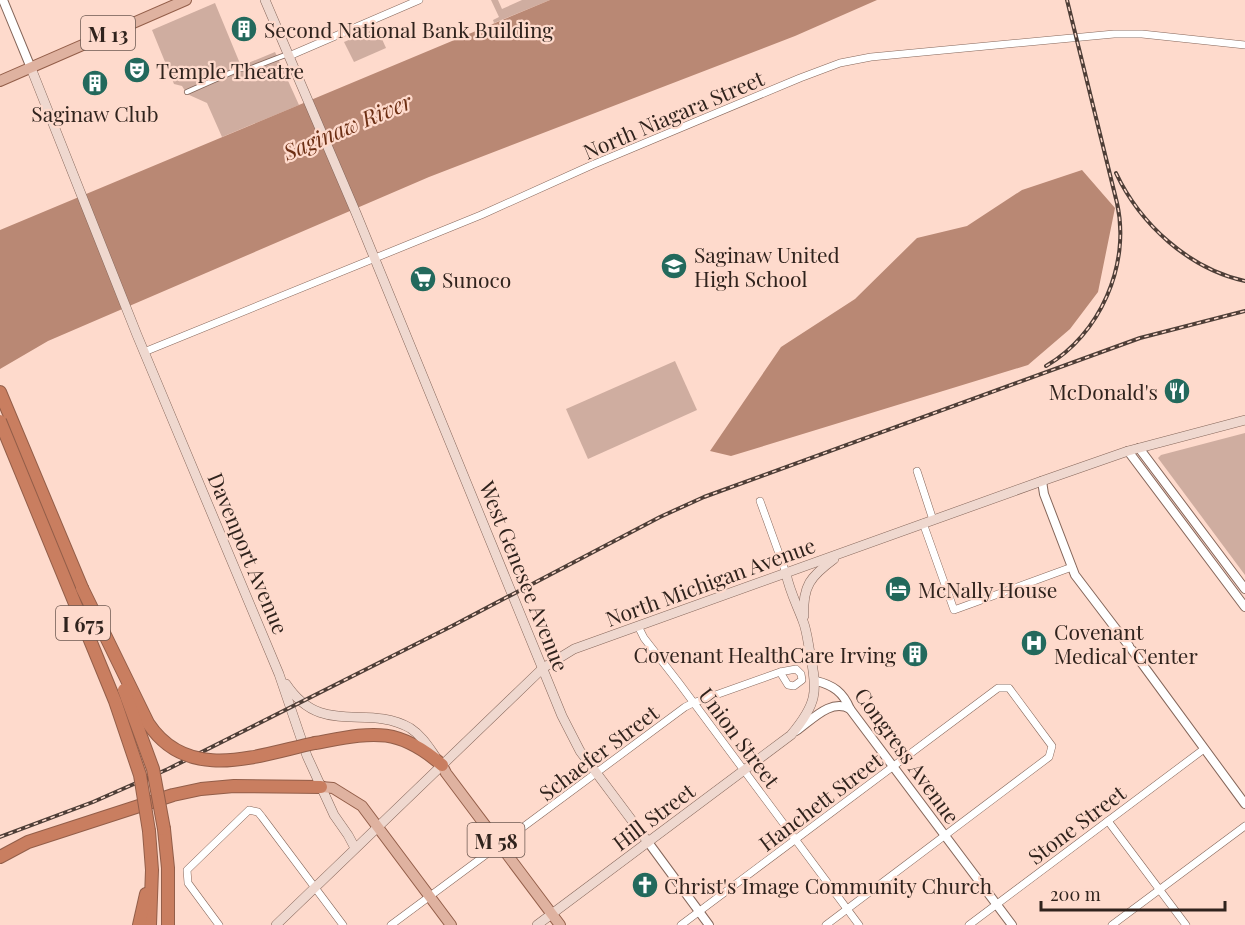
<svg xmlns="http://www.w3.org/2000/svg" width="1245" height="925" viewBox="0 0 1245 925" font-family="'Playfair Display',serif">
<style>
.green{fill:#cfada0}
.water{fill:#b98874}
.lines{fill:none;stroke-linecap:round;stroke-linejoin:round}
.pedestrian-casing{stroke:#85665a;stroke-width:6}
.minor-casing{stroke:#85665a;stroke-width:8}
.tertiary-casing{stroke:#85665a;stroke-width:10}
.secondary-casing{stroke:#85665a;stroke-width:10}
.primary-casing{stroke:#935e49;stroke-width:12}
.motorway-casing{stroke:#935e49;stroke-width:14}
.pedestrian{stroke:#fff;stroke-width:4.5}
.minor{stroke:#fff;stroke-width:7}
.tertiary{stroke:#fff;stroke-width:8}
.secondary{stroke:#efd8cf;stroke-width:9}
.primary{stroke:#dfb2a0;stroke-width:10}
.motorway{stroke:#c97e60;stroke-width:12}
.rail-casing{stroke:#4e3e37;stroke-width:4}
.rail{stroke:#fedacc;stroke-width:1.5;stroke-dasharray:4.5;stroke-linecap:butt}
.motorway-bridge-casing{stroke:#935e49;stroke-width:14;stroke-linecap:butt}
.motorway-bridge{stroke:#c97e60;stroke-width:12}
.labels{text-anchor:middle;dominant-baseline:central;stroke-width:4.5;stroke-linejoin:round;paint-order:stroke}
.shield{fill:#fedacc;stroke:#6e5a52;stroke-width:1.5}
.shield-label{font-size:20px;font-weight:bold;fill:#30231d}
.poi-label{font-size:21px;fill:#30231d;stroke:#fedacc;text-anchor:start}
.street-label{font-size:21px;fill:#30231d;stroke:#fedacc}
.water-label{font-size:22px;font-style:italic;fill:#6d2f14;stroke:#fedacc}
</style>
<rect width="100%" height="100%" fill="#fedacc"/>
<g class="green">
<path d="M491,0h7l4,9 20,-9h28l-56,23 -1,-3 6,-3z"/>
<path d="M215,3l26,63 34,-14 24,53 -77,32 -15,-34 -20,-9 -5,-8 -8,-2 -22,-54z"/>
<path d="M377,28l9,20 -32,14 -10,-20z"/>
<path d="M675,361l22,49 -109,49 -22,-50z"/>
<path d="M1245,433v142l-87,-117 3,-3z"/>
</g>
<g class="water">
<path d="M550,0h327l-82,36 -366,141 -381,164 -48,28v-139z"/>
<path d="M1082,170l33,38 -17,84 -28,37 -42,36 -297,91 -21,-5 71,-104 74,-48 62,-61 50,-12 55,-36z"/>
</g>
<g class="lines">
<defs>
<path id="pedestrian" d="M187,92l52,-23h10l39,-15"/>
<g id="minor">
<path d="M289,56l130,-56"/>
<path d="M144,352l337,-137 111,-50 208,-87 40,-15 31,-6 243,-23h28l103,11"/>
<path d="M917,471l16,49"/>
<path d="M760,501l26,72"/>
<path d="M923,523l31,87 118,-43"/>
<path d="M638,626l6,12 35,45 180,242"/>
<path d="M1108,821l78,104"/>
<path d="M219,925l-31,-42 -1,-13 62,-60 9,2 4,5 81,108"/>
<path d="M391,925l294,-218 8,-4 87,-31 16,-3 5,5 1,6 -8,6 -6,-1 -8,-13"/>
<path d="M681,925l317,-237h11l43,58 -3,11 -223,168"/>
<path d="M969,925l235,-176"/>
<path d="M1112,925l133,-99"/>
</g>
<g id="tertiary">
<path d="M3,0l28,68"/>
<path d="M1139,448l106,141"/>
<path d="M1128,451l117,156"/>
<path d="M1042,481l2,13 31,81 54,71"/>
<path d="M1132,650l113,154"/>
<path d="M816,681c17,4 27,11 34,28l162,216"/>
<path d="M796,731c16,-11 35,-33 54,-22"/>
<path d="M648,842l61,83"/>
</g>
<g id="secondary">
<path d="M265,0l91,213 206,503 18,35 68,91"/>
<path d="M31,68l106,267 142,339 28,82 27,59 14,20 7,13"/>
<path d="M804,616c-2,-30 7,-40 30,-57"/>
<path d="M286,684c36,54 80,19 124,44 11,7 18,18 25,28"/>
<path d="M276,925l267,-257 31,-19 468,-168 86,-30 117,-31"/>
<path d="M537,925l254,-190c26,-31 27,-43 19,-82 -2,-10 -3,-22 -7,-32 -6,-16 -14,-31 -17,-48"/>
</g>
<g id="primary">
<path d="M0,81l186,-81"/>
<path d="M442,765l4,8 114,152"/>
<path d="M321,787l12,1 29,18 89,119"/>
</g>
<g id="motorway">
<path d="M0,392l82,196"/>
<path d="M315,743c56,-10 81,-18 127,22"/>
<path d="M164,829l4,39v57"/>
<path d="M149,831l3,39 -2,55"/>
<path d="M0,857l28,-15 145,-47 28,-6 33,-3 87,1"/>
<path d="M139,925l7,-31"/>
</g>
</defs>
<use href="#pedestrian" class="pedestrian-casing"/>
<use href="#minor" class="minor-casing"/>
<use href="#tertiary" class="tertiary-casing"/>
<use href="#secondary" class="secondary-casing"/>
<use href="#primary" class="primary-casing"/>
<use href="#motorway" class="motorway-casing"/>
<use href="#pedestrian" class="pedestrian"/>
<use href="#minor" class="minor"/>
<use href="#tertiary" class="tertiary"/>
<use href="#secondary" class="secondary"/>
<use href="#primary" class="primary"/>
<use href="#motorway" class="motorway"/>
<defs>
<g id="rail">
<path d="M1116,173c24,51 73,96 129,108"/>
<path d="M1046,366c54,-31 85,-102 71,-163l-50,-203"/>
<path d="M0,837l93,-35 75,-33 284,-143 208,-109 44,-20 436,-159 105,-27"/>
</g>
</defs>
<use href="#rail" class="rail-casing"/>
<use href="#rail" class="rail"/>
<defs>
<g id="motorway-bridge">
<path d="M0,421l115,280 25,74 9,56"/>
<path d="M82,588l66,135c40,61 110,32 167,20"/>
<path d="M124,690l29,79 11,60"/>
</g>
</defs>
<use href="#motorway-bridge" class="motorway-bridge-casing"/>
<use href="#motorway-bridge" class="motorway-bridge"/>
</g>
<defs>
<symbol id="building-disc" viewBox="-11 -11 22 22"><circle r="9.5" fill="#23695c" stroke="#fedacc"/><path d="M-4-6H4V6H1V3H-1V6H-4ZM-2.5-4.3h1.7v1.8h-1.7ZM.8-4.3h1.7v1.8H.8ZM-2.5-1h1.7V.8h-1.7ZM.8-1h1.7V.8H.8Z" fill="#fff"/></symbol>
<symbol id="theatre-disc" viewBox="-11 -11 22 22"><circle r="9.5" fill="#23695c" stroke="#fedacc"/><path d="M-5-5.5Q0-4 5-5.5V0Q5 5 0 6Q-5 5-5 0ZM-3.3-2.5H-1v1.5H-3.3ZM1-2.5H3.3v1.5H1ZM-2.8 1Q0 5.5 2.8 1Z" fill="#fff"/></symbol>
<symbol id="school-disc" viewBox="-11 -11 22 22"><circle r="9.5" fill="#23695c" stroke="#fedacc"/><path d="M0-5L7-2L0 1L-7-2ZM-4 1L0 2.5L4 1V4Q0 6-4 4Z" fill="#fff"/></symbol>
<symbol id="supermarket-disc" viewBox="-11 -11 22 22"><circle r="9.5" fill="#23695c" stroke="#fedacc"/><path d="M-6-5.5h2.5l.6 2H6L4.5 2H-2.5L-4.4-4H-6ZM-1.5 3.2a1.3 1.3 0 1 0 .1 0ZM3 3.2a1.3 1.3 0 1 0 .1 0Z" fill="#fff"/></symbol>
<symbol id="restaurant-disc" viewBox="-11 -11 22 22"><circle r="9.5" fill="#23695c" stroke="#fedacc"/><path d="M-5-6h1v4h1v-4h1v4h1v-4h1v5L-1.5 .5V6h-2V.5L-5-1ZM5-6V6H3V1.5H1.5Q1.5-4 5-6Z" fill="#fff"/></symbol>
<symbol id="hotel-disc" viewBox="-11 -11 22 22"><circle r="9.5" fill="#23695c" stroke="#fedacc"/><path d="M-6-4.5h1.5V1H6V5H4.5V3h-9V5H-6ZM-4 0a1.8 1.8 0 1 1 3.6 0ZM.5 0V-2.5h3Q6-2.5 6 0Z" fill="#fff"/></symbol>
<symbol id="hospital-disc" viewBox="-11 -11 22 22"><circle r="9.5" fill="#23695c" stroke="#fedacc"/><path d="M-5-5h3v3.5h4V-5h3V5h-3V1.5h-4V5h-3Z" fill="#fff"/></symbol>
<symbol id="church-disc" viewBox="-11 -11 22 22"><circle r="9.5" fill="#23695c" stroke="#fedacc"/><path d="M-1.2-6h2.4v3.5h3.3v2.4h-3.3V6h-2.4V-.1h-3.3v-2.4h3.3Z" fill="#fff"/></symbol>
</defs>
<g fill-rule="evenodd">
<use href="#building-disc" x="229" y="14" width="30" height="30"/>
<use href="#theatre-disc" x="122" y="55" width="30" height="30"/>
<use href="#building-disc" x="80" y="68" width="30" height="30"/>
<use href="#school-disc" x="659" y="251" width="30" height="30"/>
<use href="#supermarket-disc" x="408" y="264" width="30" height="30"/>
<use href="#restaurant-disc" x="1162" y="376" width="30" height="30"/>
<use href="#hotel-disc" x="883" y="574" width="30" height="30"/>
<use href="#hospital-disc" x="1019" y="628" width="30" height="30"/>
<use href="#building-disc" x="900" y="639" width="30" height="30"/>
<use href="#church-disc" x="630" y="870" width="30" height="30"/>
</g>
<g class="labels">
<g class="shield">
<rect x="81" y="16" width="54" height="34" rx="4.5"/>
<rect x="56" y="606" width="54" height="34" rx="4.5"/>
<rect x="467.5" y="823" width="57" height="34" rx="4.5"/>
</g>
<g class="shield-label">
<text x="108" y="33">M 13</text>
<text x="83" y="623">I 675</text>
<text x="496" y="840">M 58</text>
</g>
<g class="poi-label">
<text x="264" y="29">Second National Bank Building</text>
<text x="156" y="70">Temple Theatre</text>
<text x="95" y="113" text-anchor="middle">Saginaw Club</text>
<text x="694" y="254">Saginaw United<tspan x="694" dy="24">High School</tspan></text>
<text x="442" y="279">Sunoco</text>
<text x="1158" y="391" text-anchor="end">McDonald's</text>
<text x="918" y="589">McNally House</text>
<text x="1054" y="631">Covenant<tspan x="1054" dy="24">Medical Center</tspan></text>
<text x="896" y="654" text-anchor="end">Covenant HealthCare Irving</text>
<text x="664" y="885">Christ's Image Community Church</text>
</g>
<g class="street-label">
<text transform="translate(673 114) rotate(-23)">North Niagara Street</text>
<text transform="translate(249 553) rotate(67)">Davenport Avenue</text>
<text transform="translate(525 576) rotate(68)">West Genesee Avenue</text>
<text transform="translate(710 581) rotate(-20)">North Michigan Avenue</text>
<text transform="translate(740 737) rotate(53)">Union Street</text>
<text transform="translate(598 752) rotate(-37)">Schaefer Street</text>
<text transform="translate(908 755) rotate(54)">Congress Avenue</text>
<text transform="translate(820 801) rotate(-37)">Hanchett Street</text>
<text transform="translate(653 816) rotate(-37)">Hill Street</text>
<text transform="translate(1076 824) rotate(-37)">Stone Street</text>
</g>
<g class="water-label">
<text transform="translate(347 126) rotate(-23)">Saginaw River</text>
</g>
</g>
<path d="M1041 901v9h184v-9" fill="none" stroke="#30231d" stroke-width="3"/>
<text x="1050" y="901" font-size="18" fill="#30231d" stroke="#fedacc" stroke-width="4.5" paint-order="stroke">200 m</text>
</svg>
